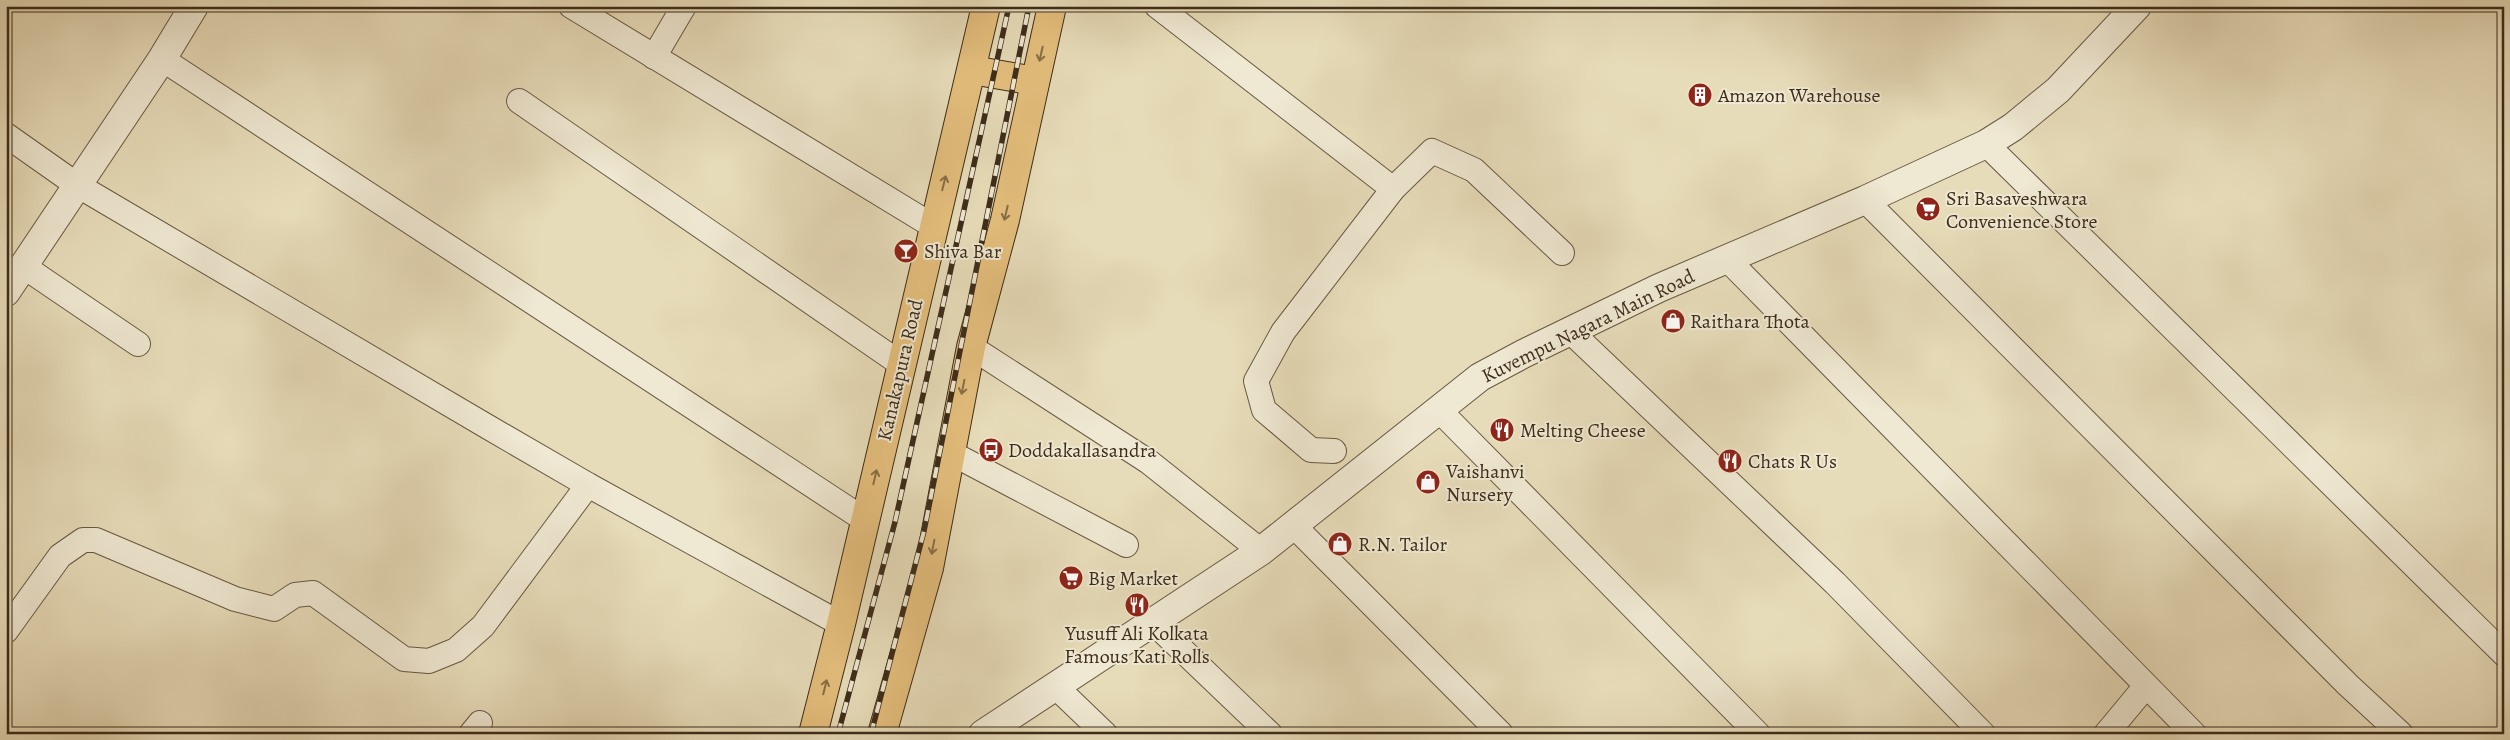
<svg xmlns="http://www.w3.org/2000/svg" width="2510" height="740" viewBox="0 0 2510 740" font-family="Alegreya,serif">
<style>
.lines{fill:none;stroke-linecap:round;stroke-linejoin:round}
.minor-casing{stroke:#685842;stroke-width:26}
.tertiary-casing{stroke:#685842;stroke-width:30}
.trunk-casing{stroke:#3d2c1a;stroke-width:30}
.minor{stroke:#efe8d2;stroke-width:24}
.tertiary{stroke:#efe8d2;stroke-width:28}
.trunk{stroke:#e4be7c;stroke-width:28}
.rail-casing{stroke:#3d2c1a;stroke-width:5.5}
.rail{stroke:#efe8d2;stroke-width:4;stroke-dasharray:11;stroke-linecap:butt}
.oneway{stroke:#886e46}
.labels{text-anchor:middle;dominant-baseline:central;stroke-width:4;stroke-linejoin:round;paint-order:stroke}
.poi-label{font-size:20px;fill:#3d2c1a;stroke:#efe8d2;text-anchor:start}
.street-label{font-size:20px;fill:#3d2c1a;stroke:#efe8d2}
</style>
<rect width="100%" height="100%" fill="#e7dcb9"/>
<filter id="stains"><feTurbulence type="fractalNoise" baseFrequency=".004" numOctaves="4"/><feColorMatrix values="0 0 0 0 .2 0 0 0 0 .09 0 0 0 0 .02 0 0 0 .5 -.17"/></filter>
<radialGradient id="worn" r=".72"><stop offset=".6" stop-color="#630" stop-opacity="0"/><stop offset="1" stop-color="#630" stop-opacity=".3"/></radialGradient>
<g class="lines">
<defs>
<g id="minor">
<path d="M571,6l362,220"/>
<path d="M1157,6l236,183"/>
<path d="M654,57l30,-51"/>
<path d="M162,59l703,461"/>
<path d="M519,101l382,263"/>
<path d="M6,135l71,50 411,242 100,58 253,139"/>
<path d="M1986,144l518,510"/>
<path d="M1865,200l483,485 53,49"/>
<path d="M1727,259l467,475"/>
<path d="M23,266l115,78"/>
<path d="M1570,331l265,252 148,151"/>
<path d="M971,347l178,115 112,89"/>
<path d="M1438,409l320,325"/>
<path d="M1334,451l-23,-1 -47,-40 -8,-29 27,-49 110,-143 39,-38 42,19 88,83"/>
<path d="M951,453l175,92"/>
<path d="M1294,526l207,208"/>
<path d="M1153,622l117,112"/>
<path d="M6,631l54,-75 23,-16h13l139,59 39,10 21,-14 18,-2 91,66 25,2 27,-11 27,-24 105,-141"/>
<path d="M1055,686l50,48"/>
<path d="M471,734l9,-11"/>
<path d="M2106,734l39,-47"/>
</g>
<g id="tertiary">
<path d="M6,292l156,-233 32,-53"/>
<path d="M983,734l278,-183 219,-174 43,-23 136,-66 206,-88 121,-56 27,-17 45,-37 79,-84"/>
</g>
<g id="trunk">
<path d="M972,70l63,11"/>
<path d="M813,734l28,-110 145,-618"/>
<path d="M882,734l47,-166 42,-221 34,-127 47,-214"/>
</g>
</defs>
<use href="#minor" class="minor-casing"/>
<use href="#tertiary" class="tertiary-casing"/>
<use href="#trunk" class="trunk-casing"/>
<use href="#minor" class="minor"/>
<use href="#tertiary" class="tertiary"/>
<use href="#trunk" class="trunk"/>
<defs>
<g id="rail">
<path d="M838,734l57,-212 114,-516"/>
<path d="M871,734l53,-203 105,-525"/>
</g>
</defs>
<use href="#rail" class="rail-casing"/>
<use href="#rail" class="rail"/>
</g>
<defs><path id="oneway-shaft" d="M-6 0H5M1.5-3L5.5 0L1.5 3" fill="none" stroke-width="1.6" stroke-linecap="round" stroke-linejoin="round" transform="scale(1.25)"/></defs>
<g class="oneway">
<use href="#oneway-shaft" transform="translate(1041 54) rotate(103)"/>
<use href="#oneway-shaft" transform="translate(944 183) rotate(-76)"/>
<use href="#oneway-shaft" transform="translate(1006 213) rotate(103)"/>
<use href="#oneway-shaft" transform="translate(963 387) rotate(101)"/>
<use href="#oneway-shaft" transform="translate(875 477) rotate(-77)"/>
<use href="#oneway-shaft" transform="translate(933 547) rotate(101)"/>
<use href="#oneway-shaft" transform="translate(825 687) rotate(-76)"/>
</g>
<defs>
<symbol id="building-disc" viewBox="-11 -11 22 22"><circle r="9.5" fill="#8f2418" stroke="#efe8d2"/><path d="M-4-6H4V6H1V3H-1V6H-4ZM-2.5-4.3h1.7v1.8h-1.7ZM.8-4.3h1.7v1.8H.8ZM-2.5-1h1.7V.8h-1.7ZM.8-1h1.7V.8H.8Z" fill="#fff"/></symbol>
<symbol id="supermarket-disc" viewBox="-11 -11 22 22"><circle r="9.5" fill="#8f2418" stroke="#efe8d2"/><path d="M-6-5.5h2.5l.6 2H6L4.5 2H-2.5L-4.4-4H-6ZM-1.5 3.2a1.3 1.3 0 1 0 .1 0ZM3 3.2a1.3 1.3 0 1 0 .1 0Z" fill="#fff"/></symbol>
<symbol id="bar-disc" viewBox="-11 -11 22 22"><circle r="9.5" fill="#8f2418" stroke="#efe8d2"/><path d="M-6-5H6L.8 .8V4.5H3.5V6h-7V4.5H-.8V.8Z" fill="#fff"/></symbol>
<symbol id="shop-disc" viewBox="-11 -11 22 22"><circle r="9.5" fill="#8f2418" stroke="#efe8d2"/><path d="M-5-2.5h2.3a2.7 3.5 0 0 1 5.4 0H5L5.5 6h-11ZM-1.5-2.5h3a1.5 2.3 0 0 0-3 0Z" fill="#fff"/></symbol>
<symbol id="restaurant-disc" viewBox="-11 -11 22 22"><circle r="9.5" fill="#8f2418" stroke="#efe8d2"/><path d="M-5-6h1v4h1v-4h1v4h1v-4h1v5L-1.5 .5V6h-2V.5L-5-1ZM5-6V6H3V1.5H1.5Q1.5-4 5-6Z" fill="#fff"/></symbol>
<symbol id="bus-disc" viewBox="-11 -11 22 22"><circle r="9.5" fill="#8f2418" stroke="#efe8d2"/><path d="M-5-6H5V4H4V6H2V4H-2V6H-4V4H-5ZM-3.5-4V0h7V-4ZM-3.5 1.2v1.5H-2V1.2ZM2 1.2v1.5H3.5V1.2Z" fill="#fff"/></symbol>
</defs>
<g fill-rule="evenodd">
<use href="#building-disc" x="1686" y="81" width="28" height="28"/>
<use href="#supermarket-disc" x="1914" y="195" width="28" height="28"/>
<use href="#bar-disc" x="892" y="237" width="28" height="28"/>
<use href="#shop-disc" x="1659" y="307" width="28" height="28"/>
<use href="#restaurant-disc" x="1488" y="416" width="28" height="28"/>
<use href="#bus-disc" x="977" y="436" width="28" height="28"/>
<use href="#restaurant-disc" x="1716" y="447" width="28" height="28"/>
<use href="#shop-disc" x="1414" y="468" width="28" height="28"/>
<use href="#shop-disc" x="1326" y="530" width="28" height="28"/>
<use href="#supermarket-disc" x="1057" y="564" width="28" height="28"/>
<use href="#restaurant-disc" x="1123" y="591" width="28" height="28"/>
</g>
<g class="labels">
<g class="poi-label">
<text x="1718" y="95">Amazon Warehouse</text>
<text x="1946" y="198">Sri Basaveshwara<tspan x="1946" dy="23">Convenience Store</tspan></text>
<text x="924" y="251">Shiva Bar</text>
<text x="1690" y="321">Raithara Thota</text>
<text x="1520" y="430">Melting Cheese</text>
<text x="1008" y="450">Doddakallasandra</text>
<text x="1748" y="461">Chats R Us</text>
<text x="1446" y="471">Vaishanvi<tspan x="1446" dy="23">Nursery</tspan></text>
<text x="1358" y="544">R.N. Tailor</text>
<text x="1088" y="578">Big Market</text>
<text x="1137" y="633" text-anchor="middle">Yusuff Ali Kolkata<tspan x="1137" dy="23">Famous Kati Rolls</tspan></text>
</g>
<g class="street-label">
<text transform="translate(1588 326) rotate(-26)">Kuvempu Nagara Main Road</text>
<text transform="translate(900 370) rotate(-77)">Kanakapura Road</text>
</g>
</g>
<rect width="2510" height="740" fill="none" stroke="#e7dcb9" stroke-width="25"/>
<rect x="8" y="8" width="2495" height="725" fill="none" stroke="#3d2c1a" stroke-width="2.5"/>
<rect x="12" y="12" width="2485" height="715" fill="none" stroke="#3d2c1a"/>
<rect width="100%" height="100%" filter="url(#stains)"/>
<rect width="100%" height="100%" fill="url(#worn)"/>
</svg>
